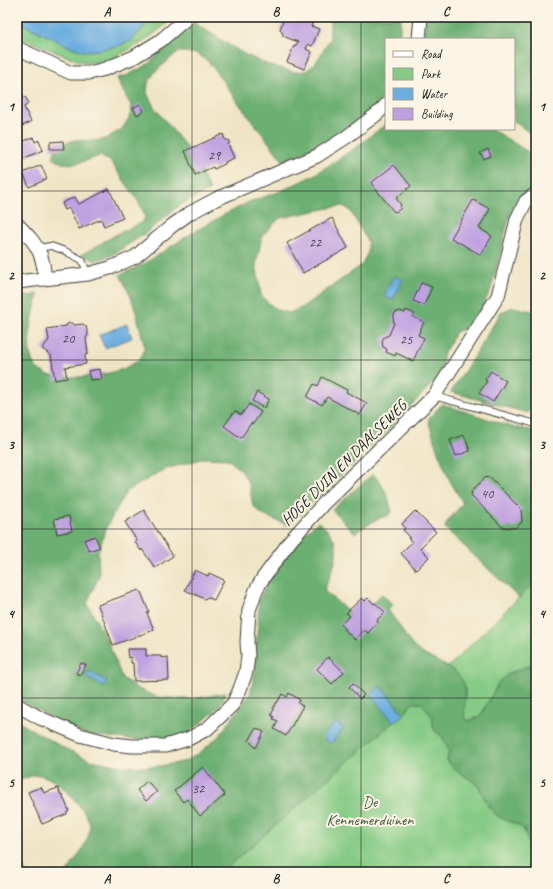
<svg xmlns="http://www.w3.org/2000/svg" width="553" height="889" viewBox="0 0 553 889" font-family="Caveat,sans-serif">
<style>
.green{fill:#86cb85;stroke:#517450}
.forest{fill:#6caf72;stroke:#446647;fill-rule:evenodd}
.water{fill:#6caee0;stroke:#44657e}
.building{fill:#bfa0e0}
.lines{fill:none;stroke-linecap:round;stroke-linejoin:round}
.service-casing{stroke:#3c3a36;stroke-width:8}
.minor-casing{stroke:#3c3a36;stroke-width:15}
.service{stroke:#fff;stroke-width:6}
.minor{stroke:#fff;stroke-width:13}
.grid{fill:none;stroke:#1c1c1c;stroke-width:1;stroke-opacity:0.55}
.labels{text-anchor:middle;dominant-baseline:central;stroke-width:4;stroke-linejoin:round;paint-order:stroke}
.number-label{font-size:14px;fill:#453d4d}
.street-label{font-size:16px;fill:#1c1c1c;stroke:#fcf5e5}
.park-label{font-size:16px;fill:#415941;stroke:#fcf5e5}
.neatline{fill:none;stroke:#1c1c1c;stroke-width:1.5}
.grid-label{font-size:13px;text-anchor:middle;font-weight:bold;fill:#1c1c1c}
</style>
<rect width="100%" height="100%" fill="#fcf5e5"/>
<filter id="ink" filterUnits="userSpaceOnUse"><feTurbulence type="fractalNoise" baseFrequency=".025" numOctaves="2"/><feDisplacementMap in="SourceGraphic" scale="8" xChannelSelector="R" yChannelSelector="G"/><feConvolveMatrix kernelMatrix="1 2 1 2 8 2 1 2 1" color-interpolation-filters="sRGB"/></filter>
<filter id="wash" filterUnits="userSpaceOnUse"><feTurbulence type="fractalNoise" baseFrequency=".012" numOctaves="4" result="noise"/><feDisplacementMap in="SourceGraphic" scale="16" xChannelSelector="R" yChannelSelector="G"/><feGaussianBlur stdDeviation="0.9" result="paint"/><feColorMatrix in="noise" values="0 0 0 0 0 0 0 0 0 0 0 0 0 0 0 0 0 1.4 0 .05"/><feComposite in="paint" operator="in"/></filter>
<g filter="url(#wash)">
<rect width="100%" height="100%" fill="#efe5c6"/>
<g class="green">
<path d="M153,17h19l-3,5 -26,20 -40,21 -20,-1 -20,-7 -46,-19v-15l51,25 63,-5z"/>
<path d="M536,581v82l-26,10 -10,9 -19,33 -5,3 -7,3 -5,-3c-3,-21 8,-37 -16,-51z"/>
<path d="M412,703h9l6,6 6,9v8l2,5 7,5 4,8 3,8 -2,8 12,13 8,3 12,11 11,22 10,8 20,8 4,4 10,34 2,3v6h-324l172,-142 20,-16z"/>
</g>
<g class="forest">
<path d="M331,17h70l-2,22h-13v51l-6,12 -24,19 -27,18 -26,14 -20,8 -47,-61 -26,-37 -12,-9 -13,-2h-7l-23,20 -7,11 -1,10 7,14 37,46 19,37 -30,15 -34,28 -36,23 -15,5 -4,-3 -12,-2 40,-23 24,-11 2,-6 -8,-17 -27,-38 -10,-5 -25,8 -13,-1 -9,-5 3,-10 9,-5 11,-3 17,1 12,-2 17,-10 7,-11 3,-11 -7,-12 -8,-17 9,-2 21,-11 47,-42 50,31 24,11 27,7 11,-1 9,-7 15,-25v-14z"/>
<path d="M426,17h110v121l-22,-17v-82h-91z"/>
<path d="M386,124v5h106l44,28v29l-18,13 -10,22 -9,37 -8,31 -16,35 -19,8 -13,23v17l-55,58 -100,95 -23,-9 -12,-10 -4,-21 -7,-14 -14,-12 -24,-1 -41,12 -37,22 -19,34 -9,26 1,24 -12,27 21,39 14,36 16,11 19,8 34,2 35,-6 -7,14 -18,16 -22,17 -13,3 -81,-8 -68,-36v-401l21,-4c-4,19 -15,55 -3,72 4,5 12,9 18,10 21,4 86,-1 91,-26 1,-6 -2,-13 -3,-18 -3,-10 -4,-20 -8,-29 -3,-10 -8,-19 -13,-28l24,-11 40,-26 34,-20 31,-16 32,-11 33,-16 41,-27zM343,206l7,4 18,32v10l-6,13 -61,43 -12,5 -12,-3 -11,-9 -5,-6 -5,-31 6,-28 18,-18 25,-5 29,-6z"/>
<path d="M513,307l23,5v92l-8,9 -77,-21 27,-42 23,-38z"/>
<path d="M442,404l70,23 19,3h5v151l-17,17 -74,-70 2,-6 16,-19 -13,-22 -12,-29 -10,-32z"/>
<path d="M373,474c12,13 15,21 19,38 -6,7 -7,3 -14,7 -8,4 -16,9 -23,14l-23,-23z"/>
<path d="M318,522c6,4 12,10 15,16 9,16 -3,37 -9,53l33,27 25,-24 11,11 -5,5c4,5 7,10 11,15 5,8 9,17 16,23 14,13 43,18 49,36 3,9 -1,24 1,35l4,2 7,-3 5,-3 18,-33 11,-9 26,-10v203l-2,-3 -10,-34c-8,-7 -17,-7 -25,-12 -7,-5 -12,-12 -15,-20 -2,-3 -3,-8 -6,-11 -9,-10 -23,-13 -31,-26l2,-8 -3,-8 -4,-8 -7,-5 -2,-5v-8l-6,-9 -6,-6h-9l-8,11 -24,-28 -9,9 23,27 -10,8 -162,142h-155c8,-12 23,-30 23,-46 0,-11 -22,-34 -31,-41 -3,-3 -14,-9 -19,-10 -6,-1 -17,4 -23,7v-61l45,26 28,13 26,5 25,2 19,-1 27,-5 15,-10 18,-16 30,-41 5,-20 4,-74 14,-28 34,-41z"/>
<path d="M17,844l5,15 3,13h-8z"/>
</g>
<g class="water">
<path d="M17,17h136l-22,24 -16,6 -16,3 -15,1 -16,-5 -51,-25z"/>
<path d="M394,276l9,4 -10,20 -9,-4z"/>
<path d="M127,324l5,14 -27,10 -6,-13z"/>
<path d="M89,671l18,10 -3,6 -18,-10z"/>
<path d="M380,686l24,28 -10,8 -23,-27z"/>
<path d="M335,722l9,6 -13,16 -8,-6z"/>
</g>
<g id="blocks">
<g class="building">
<path d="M290,17h25l-4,9 8,3 -7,17 -4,-2 -2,5 6,3 -8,17 -17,-7 7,-16 1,1 3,-5 -15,-6v-2l-3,-5 4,-10 6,-1z"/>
<path d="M17,84l6,12 3,2 2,4 -1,3 -3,2 7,15 -14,6z"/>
<path d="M140,104l4,7 -7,4 -4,-7z"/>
<path d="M223,134l2,6h3l1,1v3h-1l6,14 -9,4v2l-11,5 -1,-2 -18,8 -10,-24z"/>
<path d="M33,137l2,5 4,-2 4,10 -23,10 -3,-4v-10l4,-2 -1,-1z"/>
<path d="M63,141l1,8h-14v-7z"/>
<path d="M488,149l3,7 -7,3 -4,-6z"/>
<path d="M41,165l6,14 -18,8 -6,-14z"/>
<path d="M394,165l17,21 -15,12 5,7 -1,2 1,1 -5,4 -1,-1 -1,1 -23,-29z"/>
<path d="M109,189l14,29 -19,8 -3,-7 -22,10 -10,-21 -4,2 -3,-7 13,-6 4,7z"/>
<path d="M473,200l17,9 -11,19 13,8 -11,19 -30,-17z"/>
<path d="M332,218l16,30 -45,25 -16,-30z"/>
<path d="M421,283l11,4 -8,18 -11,-4z"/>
<path d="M406,310l9,4 -2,3 11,5 -6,13 6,3 -11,23 -17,-8 -1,3 -9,-4 1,-3 -4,-2 -1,-6 2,-4 5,-2 5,-12 -1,-5 2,-5 5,-2 5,2z"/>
<path d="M68,323h4l3,2 8,-1 3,2 2,9 -2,3 2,16 -3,1 1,9 -21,3 2,11 -12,2 -4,-25 -9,-6 7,-9 -2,-11 19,-3z"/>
<path d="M100,369l2,10 -12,1 -2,-9z"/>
<path d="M491,371l15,10 -13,21 -14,-9 8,-12 -2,-1z"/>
<path d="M322,377l25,13 -1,2 21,11 -7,12 -33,-18 -5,8 -15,-8 7,-13 4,2z"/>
<path d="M257,392l12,7 -5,9 -12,-7z"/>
<path d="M249,404l12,8 -8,12 -2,-1 -10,15 -17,-12 11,-15 6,4z"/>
<path d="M464,435l6,16 -14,5 -6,-16z"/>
<path d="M486,477l1,1 2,-1 32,32 1,13 -7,6 -13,-1 -31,-32 1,-2 -1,-2z"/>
<path d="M144,510l29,46 -18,12 -13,-19 -1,2 -6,-9 2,-1 -12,-19z"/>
<path d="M415,511l21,21 -16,16 9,9 -13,13 -15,-17 11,-11 -4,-4 2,-1 -7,-7 2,-2 -3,-4z"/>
<path d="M69,516l3,15 -15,3 -3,-15z"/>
<path d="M95,536l5,11 -11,4 -5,-11z"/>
<path d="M195,570l13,6 1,-3 15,7 -10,20 -7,-3 -2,2 -20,-9z"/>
<path d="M139,590l1,2h1l8,20 -2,1 7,17 -41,15 -15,-40z"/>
<path d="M362,598l3,3 3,-3 6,6 1,-1 10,9 -8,8 1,2 -10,11 -4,-3 -9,10 -10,-10h1l-5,-6 9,-8 -4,-3z"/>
<path d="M127,649h19v7h15v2l7,-1 1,23 -35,1 -1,-18h-2v-6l-3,1z"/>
<path d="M328,657l16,15 -12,12 -15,-15z"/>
<path d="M81,663l5,2 -6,10 -4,-2z"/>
<path d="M353,683l11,12 -4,4 -11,-12z"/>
<path d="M289,693l11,7 -2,3 5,3 -17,30 -12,-7 4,-8 -5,-2 1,-2 -3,-2 3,-6h-1l3,-6h1l5,-9 5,3z"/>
<path d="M256,728l8,4 -8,16 -7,-7z"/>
<path d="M203,767l22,28 -25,21 -13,-17 -4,3 -9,-11z"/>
<path d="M147,781l10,11 -11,9 -9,-11z"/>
<path d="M41,787l3,6 14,-5 3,7 1,-1 7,17 -2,1v2l-25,10 -14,-32z"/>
</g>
</g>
</g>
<g filter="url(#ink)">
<use href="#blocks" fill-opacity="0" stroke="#3c3a36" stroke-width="1"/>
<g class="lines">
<defs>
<g id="service">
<path d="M37,248l14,-2 14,5 17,9 6,14"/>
<path d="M434,396l102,28"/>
</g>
<g id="minor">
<path d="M419,39l2,-22"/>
<path d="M17,48l54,25h18l16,-4 29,-12 26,-16 28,-24"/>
<path d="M17,224c10,10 22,22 25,36 2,6 2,13 3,19"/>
<path d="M17,282l71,-8 22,-6 25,-11 38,-32 17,-12 26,-14 101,-43 28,-18 32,-24 9,-9"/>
<path d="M17,705l23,13 40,17 34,9 18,2h33l23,-7 19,-10 26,-25 7,-15 6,-17 2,-16 -1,-14 2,-32 7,-20 7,-12 28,-38 34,-38 109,-106 64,-100 19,-77 9,-18 10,-7"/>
</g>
</defs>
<use href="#service" class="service-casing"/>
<use href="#minor" class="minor-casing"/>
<use href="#service" class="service"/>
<use href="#minor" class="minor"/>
</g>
</g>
<path class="grid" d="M192,17v855M361,17v855M17,191h519M17,360h519M17,529h519M17,698h519"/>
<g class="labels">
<g class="number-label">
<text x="214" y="155">29</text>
<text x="315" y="242">22</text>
<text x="68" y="338">20</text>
<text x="406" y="339">25</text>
<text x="487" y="493">40</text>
<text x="198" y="788">32</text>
</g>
<g class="street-label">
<text transform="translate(344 463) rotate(-45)">HOGE DUIN EN DAALSEWEG</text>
</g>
<g class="park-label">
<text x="370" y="802">De<tspan x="370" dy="18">Kennemerduinen</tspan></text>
</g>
</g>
<rect width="553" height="889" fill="none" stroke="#fcf5e5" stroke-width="44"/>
<rect x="385" y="38" width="130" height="92" fill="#fcf5e5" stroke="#a29e95"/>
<rect x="393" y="51" width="20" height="6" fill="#ffffff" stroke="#a29e95"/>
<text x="421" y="58" font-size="12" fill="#1c1c1c">Road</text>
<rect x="393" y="68" width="20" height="12" fill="#86cb85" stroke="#a29e95"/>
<text x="421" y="78" font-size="12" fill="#1c1c1c">Park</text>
<rect x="393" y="88" width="20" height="12" fill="#6caee0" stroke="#a29e95"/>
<text x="421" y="98" font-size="12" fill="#1c1c1c">Water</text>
<rect x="393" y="108" width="20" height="12" fill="#bfa0e0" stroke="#a29e95"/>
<text x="421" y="118" font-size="12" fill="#1c1c1c">Building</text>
<rect x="22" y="22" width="509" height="845" class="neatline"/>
<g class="grid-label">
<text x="107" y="16">A</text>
<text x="276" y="16">B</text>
<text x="446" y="16">C</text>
<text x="11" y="111">1</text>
<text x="542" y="111">1</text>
<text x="11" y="280">2</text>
<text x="542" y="280">2</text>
<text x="11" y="449">3</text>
<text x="542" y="449">3</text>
<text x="11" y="618">4</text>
<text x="542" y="618">4</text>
<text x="11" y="787">5</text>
<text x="542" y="787">5</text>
<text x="107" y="883">A</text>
<text x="276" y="883">B</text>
<text x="446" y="883">C</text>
</g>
</svg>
